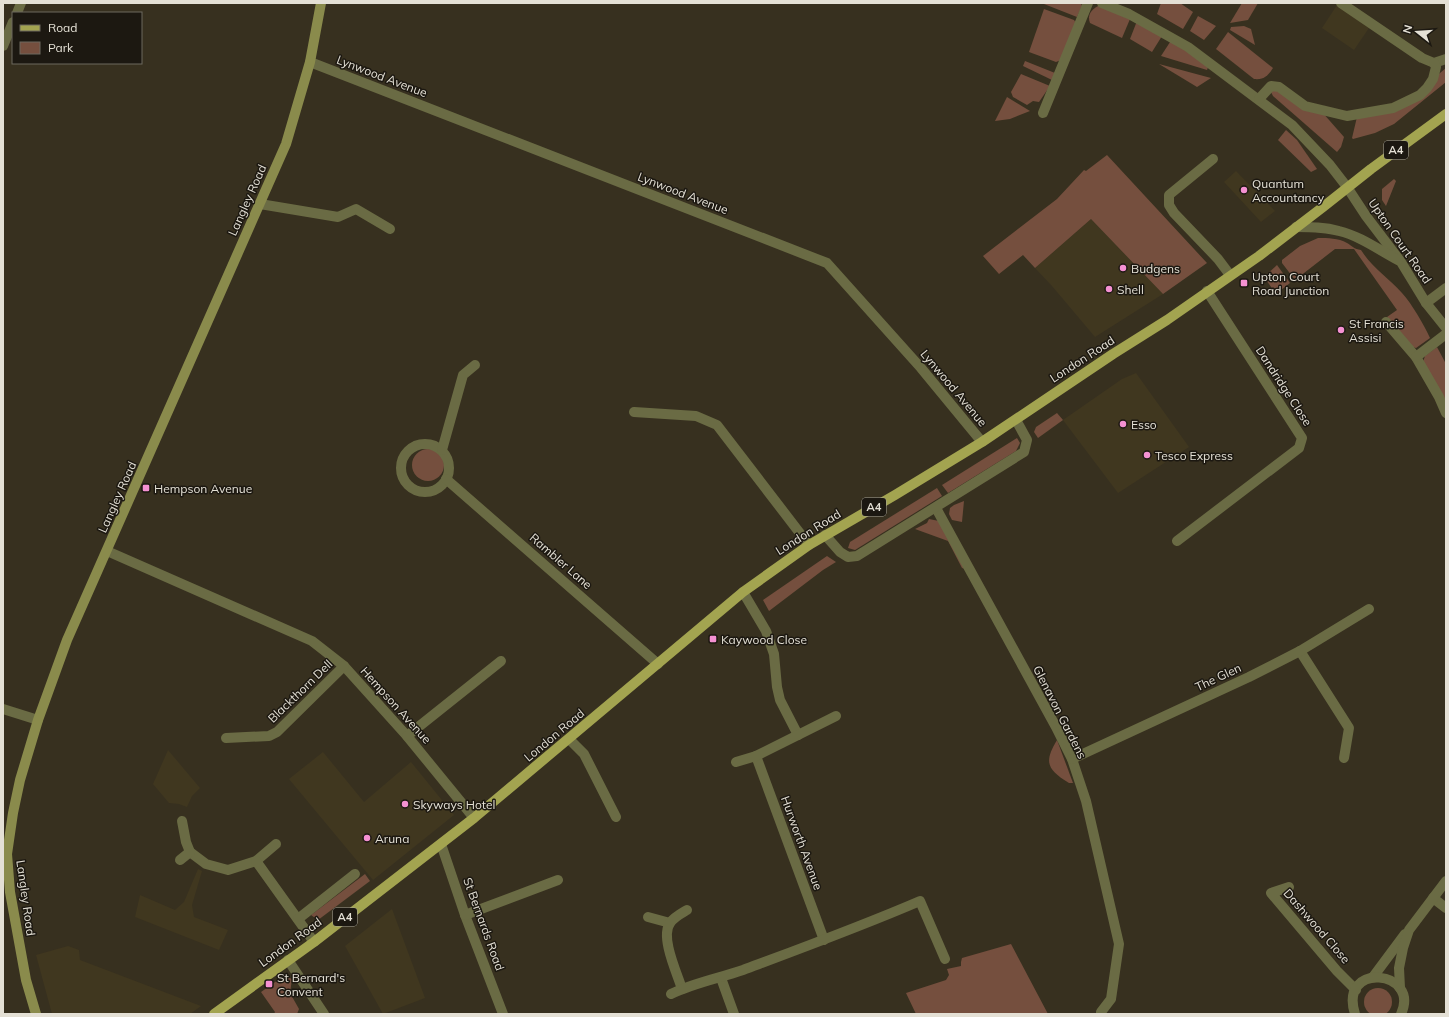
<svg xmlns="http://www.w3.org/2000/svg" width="1449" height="1017" viewBox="0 0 1449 1017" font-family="Mulish,sans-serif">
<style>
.built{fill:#40371f}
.green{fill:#754f3e}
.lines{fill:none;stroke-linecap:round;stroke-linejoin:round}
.street{stroke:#6a6b44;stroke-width:10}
.secondary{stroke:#8a8b4c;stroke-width:10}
.primary{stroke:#a3a450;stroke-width:10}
.poi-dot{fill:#f591d2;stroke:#1c1811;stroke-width:1.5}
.labels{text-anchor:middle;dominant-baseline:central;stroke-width:3;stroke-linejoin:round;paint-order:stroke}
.shield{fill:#1c1811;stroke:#a8a49a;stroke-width:1}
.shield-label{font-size:11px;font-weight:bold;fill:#e4e0d5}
.street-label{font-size:12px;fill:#e4e0d5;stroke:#1c1811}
.poi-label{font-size:12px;fill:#e4e0d5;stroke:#1c1811;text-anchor:start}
</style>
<rect width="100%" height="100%" fill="#37301f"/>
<g class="built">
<path d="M1337,5l32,23 -15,22 -32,-22z"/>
<path d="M1236,171l39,40 -14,11 -37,-40z"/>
<path d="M1091,219l72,75 -68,43 -43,-51 -17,-18z"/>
<path d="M1136,373l53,74 -71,46 -55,-73 59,-41z"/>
<path d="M168,750l32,38 -8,8 -5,11 -8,-3 -10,-1 -16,-19z"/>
<path d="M323,752l41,50 47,-40 43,53 -81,65 -84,-101z"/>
<path d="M198,869l4,2 -10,34 2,12 34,13 -9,20 -84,-33 5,-22 35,15 9,-8z"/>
<path d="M392,909l33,89 -42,16 -38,-68z"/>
<path d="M68,946l11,4 1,10 121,46 -11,8h-138l-16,-59z"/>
</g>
<g class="green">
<path d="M1045,3h36l1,3 -5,11 -33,-13z"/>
<path d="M1161,3h19l13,9 -10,17 -26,-15z"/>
<path d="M1242,3h16l-10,17 -18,3z"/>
<path d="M1098,6h6l26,13 -8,19 -32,-15c-3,-8 1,-13 8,-17z"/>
<path d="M1044,9l30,11 2,3 -15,37 -5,2 -27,-10z"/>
<path d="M1198,16l18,10 -12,14 -14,-9z"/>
<path d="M1137,21l25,15 -10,16 -22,-13z"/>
<path d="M1244,26l7,3 4,16 -25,-15 1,-3z"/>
<path d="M1228,32l45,36c-5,8 -9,12 -19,11l-38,-30z"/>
<path d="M1172,39l37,26 -2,5 -46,-14z"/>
<path d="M1025,61l30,12 -3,7 -29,-14z"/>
<path d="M1159,64l52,14 -14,9z"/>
<path d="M1446,68v14l-52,42 -19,9 -22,6 -1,-1 5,-21 41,-9z"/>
<path d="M1021,74l29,12 -11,16 -6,-1 -6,4 -14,-8 -2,-5z"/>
<path d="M1272,88l50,24 22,25 -3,10 -4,5 -64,-56 -2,-4z"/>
<path d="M1007,97l23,14 -20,8 -15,2z"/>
<path d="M1286,130l11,10 20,29 -6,3 -33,-32z"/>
<path d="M1107,155l100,108 -44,31 -72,-75 -56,49 -12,-13 -24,19 -16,-18 74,-57 27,-29 2,1z"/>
<path d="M1394,179l2,2 -10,25 -4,-6v-11z"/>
<path d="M1318,238c10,0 20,0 29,5 5,3 7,6 14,7 12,19 27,27 41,43 10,11 22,32 28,45l-14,10 -11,-3 -18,-28 10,-7 -43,-61h-19l-40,31 -13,-17v-3l18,-14z"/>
<path d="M1277,265l13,18 -14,11 -12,-17z"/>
<path d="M1437,347l9,17v48l-23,-50 2,-6z"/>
<path d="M1057,413l6,7 -25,18 -4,-6 2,-5z"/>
<path d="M1017,438l3,5 -4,8 -68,42 -6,-8z"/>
<circle cx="428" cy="465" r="16"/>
<path d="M937,488l5,8 -87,54 -7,-2 2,-6z"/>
<path d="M964,501l-2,21 -10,-2 -3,-6 1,-6 4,-3z"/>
<path d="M929,519l10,2 27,48 -4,-1 -14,-27 -33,-12 12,-6z"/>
<path d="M827,556l9,6 -13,8 -54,41 -6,-11z"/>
<path d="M1057,740l16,43h-4c-21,-13 -26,-20 -12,-43z"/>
<path d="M365,874l5,7 -52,39 -7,-5z"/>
<path d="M1011,944l37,70h-132l-10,-21 40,-13 3,-5 -2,-6 14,-3v-4l1,-4z"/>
<path d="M286,976l6,3 -2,14 9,16 -2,5h-23l1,-2 -14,-20 20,-14z"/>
<circle cx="1378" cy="1002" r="14"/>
</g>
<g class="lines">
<g class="street">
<path d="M1102,3l27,11 59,33 104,78 38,40 17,22 19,29 35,46 25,41 20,25"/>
<path d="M1341,3l81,55 12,5 12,-4"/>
<path d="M17,13l4,-10"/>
<path d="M3,46l10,-24"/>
<path d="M310,62l517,201 94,105 61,74"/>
<path d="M1259,99l12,-13 8,1 26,19 42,10 46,-8 27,-13 7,-7 6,-9 3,-12 -2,-4"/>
<path d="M1043,113l45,-110"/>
<path d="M1213,159l-44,36v10l5,8 44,46 12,16"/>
<path d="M260,204l78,13 18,-8 34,20"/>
<path d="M1296,227c15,0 29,0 43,4 21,5 40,19 59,29"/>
<path d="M1426,303l20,-15"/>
<path d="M1386,322l30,35 23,40 7,16"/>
<path d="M1416,357l30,-23"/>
<path d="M634,412l62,4 21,9 92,120"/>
<circle cx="425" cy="468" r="24"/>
<path d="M442,450l21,-75 12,-10"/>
<path d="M446,479l212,185"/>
<path d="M936,508l120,219 16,32 14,42 33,143 -8,55 -10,13"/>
<path d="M825,535l15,17 8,5 9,-1 167,-104 3,-12 -11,-20"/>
<path d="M1177,541l122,-93 3,-10 -95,-147"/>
<path d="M107,551l205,90 32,25 63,70 67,82"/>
<path d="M743,592l23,39 8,23 3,33 3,13 18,35"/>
<path d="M1300,651l49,77 -5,30"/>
<path d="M3,709l35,11"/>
<path d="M407,736l94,-75"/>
<path d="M226,738l43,-2 8,-4 67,-66"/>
<path d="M569,739l15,15 32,63"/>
<path d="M756,756l68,184"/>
<path d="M1072,759l177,-82 51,-26 69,-42"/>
<path d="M736,762l20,-6 80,-40"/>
<path d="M441,844l24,71 38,99"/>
<path d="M190,852l16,12 22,6 28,-9 20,-17"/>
<path d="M180,860l10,-8 -4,-10 -4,-21"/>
<path d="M256,861l58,81"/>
<path d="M1289,887l-18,6 66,78 19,19"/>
<path d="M1433,898l13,10"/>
<path d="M465,915l93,-35"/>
<path d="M648,917l22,6"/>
<path d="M298,919l57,-45"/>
<path d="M288,960l36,54"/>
<path d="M1373,977l32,-43"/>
<path d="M721,978l13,36"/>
<path d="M1400,988l-1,-20 4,-20 6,-18 37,-49"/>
<path d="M682,989c-5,-16 -22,-52 -12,-66 4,-6 12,-10 17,-13"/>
<path d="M671,994c22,-11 49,-16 72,-24 59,-22 119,-44 177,-69l25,58"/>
<path d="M1355,1014c-17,-53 66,-44 46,0"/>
</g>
<path class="secondary" d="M36,1014l-10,-34 -16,-88 -3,-38 6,-41 7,-33 18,-60 29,-80 219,-496 24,-82 11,-59"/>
<path class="primary" d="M214,1014l100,-72 160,-124 269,-226 66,-47 86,-50 87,-53 131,-88 54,-34 92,-64 64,-49 48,-38 75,-55"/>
</g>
<g class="poi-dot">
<circle cx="1244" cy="190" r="4"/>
<circle cx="1123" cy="268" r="4"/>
<rect x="1240" y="279" width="8" height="8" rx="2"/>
<circle cx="1109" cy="289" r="4"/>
<circle cx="1341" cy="330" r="4"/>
<circle cx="1123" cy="424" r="4"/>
<circle cx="1147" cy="455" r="4"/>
<rect x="142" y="484" width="8" height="8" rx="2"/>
<rect x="709" y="635" width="8" height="8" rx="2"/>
<circle cx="405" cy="804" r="4"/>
<circle cx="367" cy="838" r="4"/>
<rect x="265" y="980" width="8" height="8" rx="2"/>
</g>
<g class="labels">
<g class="shield">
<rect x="1384" y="141" width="24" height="18" rx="3"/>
<rect x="862" y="498" width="24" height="18" rx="3"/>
<rect x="333" y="908" width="24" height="18" rx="3"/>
</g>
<g class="shield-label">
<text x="1396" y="150">A4</text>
<text x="874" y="507">A4</text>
<text x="345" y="917">A4</text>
</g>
<g class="street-label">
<text transform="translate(382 76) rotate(21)">Lynwood Avenue</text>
<text transform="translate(683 193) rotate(21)">Lynwood Avenue</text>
<text transform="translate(247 200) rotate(-66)">Langley Road</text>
<text transform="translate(1400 241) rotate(55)">Upton Court Road</text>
<text transform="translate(1082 359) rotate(-33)">London Road</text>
<text transform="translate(1284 386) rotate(57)">Dandridge Close</text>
<text transform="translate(954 388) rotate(50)">Lynwood Avenue</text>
<text transform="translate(117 497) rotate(-66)">Langley Road</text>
<text transform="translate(808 532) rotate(-32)">London Road</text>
<text transform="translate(561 561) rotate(41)">Rambler Lane</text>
<text transform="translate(1218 677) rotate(-25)">The Glen</text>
<text transform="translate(300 691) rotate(-44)">Blackthorn Dell</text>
<text transform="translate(396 705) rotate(48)">Hempson Avenue</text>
<text transform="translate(1060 712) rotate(63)">Glenavon Gardens</text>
<text transform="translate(554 735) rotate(-40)">London Road</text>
<text transform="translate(802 843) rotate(70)">Hurworth Avenue</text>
<text transform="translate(26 898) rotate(82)">Langley Road</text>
<text transform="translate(484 924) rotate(70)">St Bernards Road</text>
<text transform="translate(1317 926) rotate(49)">Dashwood Close</text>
<text transform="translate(290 942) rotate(-36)">London Road</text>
</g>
<g class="poi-label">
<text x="1252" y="183">Quantum<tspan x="1252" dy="14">Accountancy</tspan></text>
<text x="1131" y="268">Budgens</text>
<text x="1252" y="276">Upton Court<tspan x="1252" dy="14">Road Junction</tspan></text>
<text x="1117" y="289">Shell</text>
<text x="1349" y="323">St Francis<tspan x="1349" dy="14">Assisi</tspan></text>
<text x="1131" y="424">Esso</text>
<text x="1155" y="455">Tesco Express</text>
<text x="154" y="488">Hempson Avenue</text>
<text x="721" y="639">Kaywood Close</text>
<text x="413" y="804">Skyways Hotel</text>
<text x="375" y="838">Aruna</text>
<text x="277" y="977">St Bernard's<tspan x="277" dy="14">Convent</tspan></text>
</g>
</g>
<rect width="1449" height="1017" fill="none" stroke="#e4e0d5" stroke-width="8"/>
<rect x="12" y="12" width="130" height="52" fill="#1c1811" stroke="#6c685f"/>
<rect x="20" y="25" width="20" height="6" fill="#a3a450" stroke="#6c685f"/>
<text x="48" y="32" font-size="12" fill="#e4e0d5">Road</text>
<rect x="20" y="42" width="20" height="12" fill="#754f3e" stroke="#6c685f"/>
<text x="48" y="52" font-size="12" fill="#e4e0d5">Park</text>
<g transform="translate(1417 32) rotate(287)" stroke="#1c1811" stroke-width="3" paint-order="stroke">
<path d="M0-3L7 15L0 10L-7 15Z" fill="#e4e0d5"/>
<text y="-6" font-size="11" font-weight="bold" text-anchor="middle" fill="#e4e0d5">N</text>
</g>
</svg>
